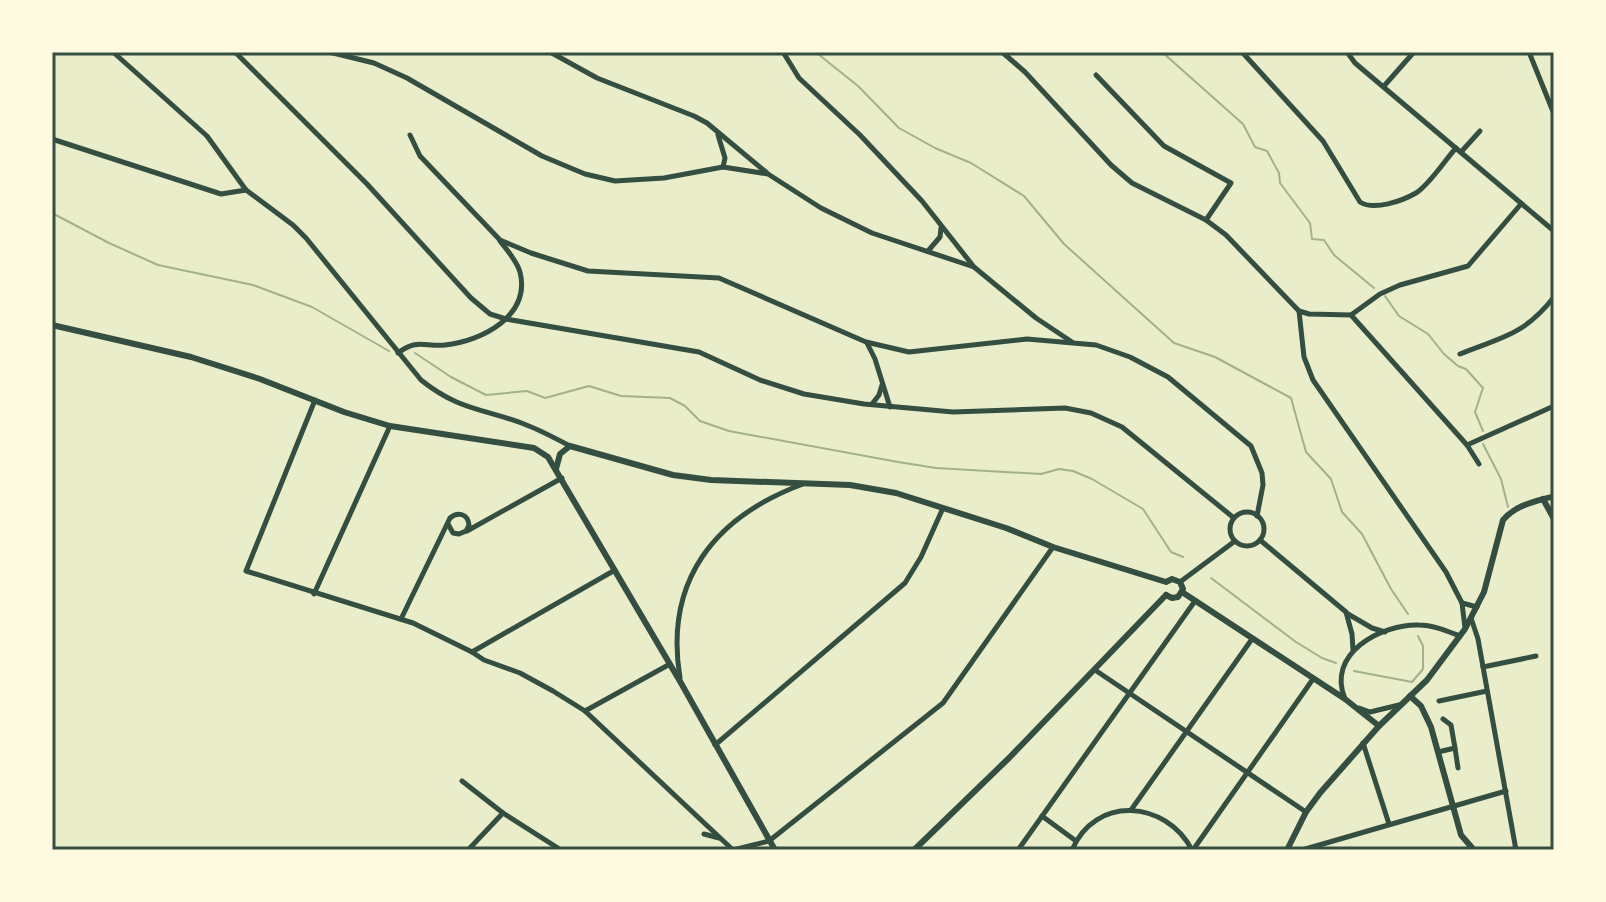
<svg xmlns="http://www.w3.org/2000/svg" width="1606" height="902" viewBox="0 0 1606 902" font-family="'Fira Sans',sans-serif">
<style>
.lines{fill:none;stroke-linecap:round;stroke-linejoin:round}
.stream{stroke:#a3b18a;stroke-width:2}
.minor{stroke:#344e41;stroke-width:5}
.tertiary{stroke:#344e41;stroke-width:6}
.neatline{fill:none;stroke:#344e41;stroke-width:3}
</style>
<rect width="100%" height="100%" fill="#e9edc9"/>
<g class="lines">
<g class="stream">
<path d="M808,52l10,2 40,32 41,42 36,20 36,15 53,33 40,48 110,99 41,14 76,41 15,54 25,27 11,33 20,22 29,55 17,25"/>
<path d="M1162,52l81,72 12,23 12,4 12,22 1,10 30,40 2,16 12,1 10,15 40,33"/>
<path d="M52,213l57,30 49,22 95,20 59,22 77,44"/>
<path d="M1385,296l14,20 29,18 16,20 14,12 8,3 17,19 -8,24 8,19"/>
<path d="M415,353l36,24 35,18 41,-4 18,7 44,-12 32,10 49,2 15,8 15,15 29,10 169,31 38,6 105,6 18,-5 14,2 19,8 51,30 28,43 12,5"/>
<path d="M1483,444l18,35 7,28"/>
<path d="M1211,578l85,64 26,16 14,5"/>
<path d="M1354,671l58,11 11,-13v-23l-5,-10"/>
</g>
<g class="minor">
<path d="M113,52l94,84 39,54 47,35 13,13 115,142c39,31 61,28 103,44 16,6 31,14 46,22"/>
<path d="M235,52l132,132 104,114 19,16 16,5 193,33 61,28 44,14 60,10 89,8 112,-4 26,5 31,14 112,91"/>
<path d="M329,52l45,11 33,15 135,78 43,18 30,7 49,-3 59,-11 45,7 53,34 51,25 102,34"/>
<path d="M550,52l47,26 97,38 13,7 60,50"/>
<path d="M783,52l16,26 61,57 62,66 52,66 62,51 36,24"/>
<path d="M1002,52l23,20 86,93 21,18 74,37 20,15 73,76 10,3 42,1 29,-21 20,-9 68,-19 53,-62"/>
<path d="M1242,52l81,89 37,61c14,9 42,-1 56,-9 13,-8 29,-33 40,-45"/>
<path d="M1347,52l8,11 199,168"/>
<path d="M1529,52l25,62"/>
<path d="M1096,75l68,71 67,37 -25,37"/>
<path d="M1384,86l30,-34"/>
<path d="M410,135l10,21 80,84 31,13 57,18 131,7 147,64 43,10 118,-13 69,6 34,12 38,20 83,69 11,27 1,12 -6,31"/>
<path d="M718,135l7,23 -2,9"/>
<path d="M52,139l169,55 25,-4"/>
<path d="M1461,152l19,-21"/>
<path d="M928,251l12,-14 1,-9"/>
<path d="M1299,311l5,46 9,23 133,192 16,31 3,25"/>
<path d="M1351,315l116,130 12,19"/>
<path d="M867,343l8,16 15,48"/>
<path d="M398,353c19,-15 27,-6 47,-8 37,-4 86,-29 75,-73 -3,-11 -13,-22 -20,-31"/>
<path d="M1460,354c43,-17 64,-19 94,-57"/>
<path d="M315,400l-69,171 167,52 59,29 12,8 36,13 33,18 32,20 148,139 36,-9 174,-138 110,-156"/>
<path d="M872,404l7,-9 3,-10"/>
<path d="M1467,445l87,-39"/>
<circle cx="1247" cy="529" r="17"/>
<path d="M467,531l95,-53"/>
<path d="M1260,540l86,72 6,22 1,16"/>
<path d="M1180,582l55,-41"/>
<path d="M314,594l76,-168"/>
<path d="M1462,603l15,4"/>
<path d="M1348,614l24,14 13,4"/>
<path d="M1471,618l7,21 38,211"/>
<path d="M401,619l49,-101c8,-7 18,-4 19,7l-3,6 -7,3 -6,-1 -5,-9"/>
<path d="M472,652l143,-82"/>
<path d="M1483,667l53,-11"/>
<path d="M1095,670l211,142"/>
<path d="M680,678c-16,-97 34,-161 123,-194"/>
<path d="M1345,699c-19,-45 35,-75 74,-74 14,0 28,6 41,11"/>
<path d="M1439,701l48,-10"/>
<path d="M1359,708l11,4 29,-7"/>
<path d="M585,711l85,-47"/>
<path d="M1363,743l26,81"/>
<path d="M715,745l190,-162 16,-26 22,-49"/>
<path d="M1455,748l3,20"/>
<path d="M1438,752l17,-4 -4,-23 -8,-6"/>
<path d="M462,781l41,32 58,37"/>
<path d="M1131,810l121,-171"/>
<path d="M1042,816l34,25"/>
<path d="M704,834l15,4"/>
<path d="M468,850l35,-37"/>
<path d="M1018,850l177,-249"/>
<path d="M1072,850c23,-55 94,-50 120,0"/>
<path d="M1193,850l120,-171"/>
<path d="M1302,850l204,-59"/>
</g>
<g class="tertiary">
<path d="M52,325l139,32 69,22 84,33 46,14 144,22 14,9 133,226 94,167"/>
<path d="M556,469l4,-15 10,-8 103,29 38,5 139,5 46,8 110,35 47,19 113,35 6,-3 8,3 3,7 -5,8 -6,1 -6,-3"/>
<path d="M1543,499l11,20"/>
<path d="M1182,592l163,107 34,27"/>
<path d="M1410,696l11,10 10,21 30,108 13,15"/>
<path d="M914,850l95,-92 157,-163"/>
<path d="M1287,850l19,-38 14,-19 59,-67 48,-46 38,-51 19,-37 19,-72c14,-16 32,-18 51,-24"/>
</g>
</g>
<rect width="1606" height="902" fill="none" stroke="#fefae0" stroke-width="108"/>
<rect x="54" y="54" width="1498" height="794" class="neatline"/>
</svg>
